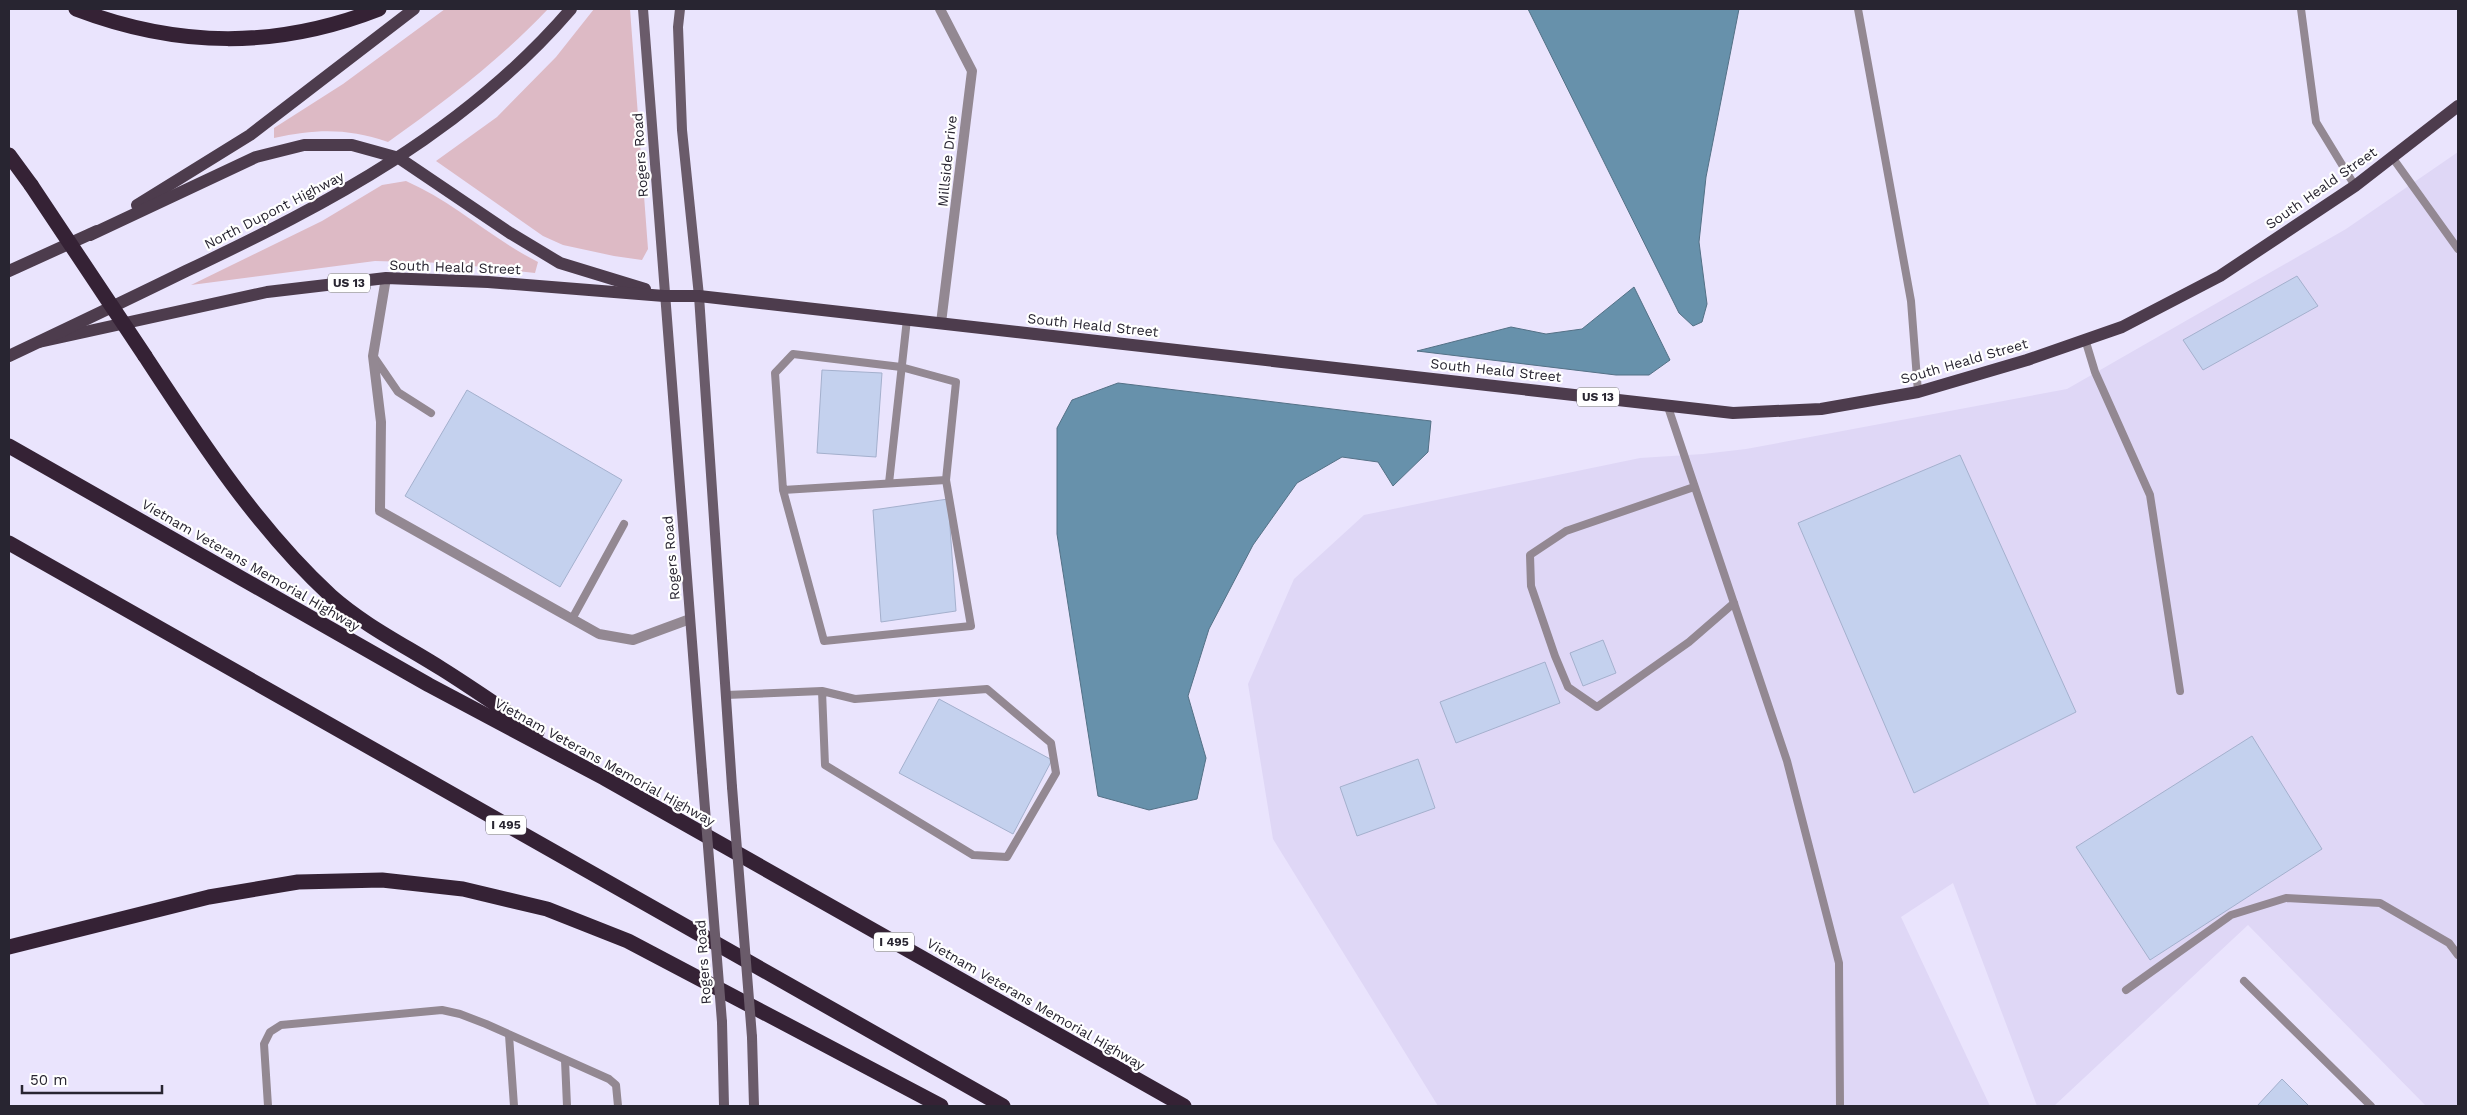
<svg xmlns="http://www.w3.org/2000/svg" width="2467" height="1115" viewBox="0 0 2467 1115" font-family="'Work Sans',sans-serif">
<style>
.built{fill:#dfd7f6}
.green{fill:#ddbac5}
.water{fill:#6791ab;stroke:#547186}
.building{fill:#c4d1ee;stroke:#a4b0cd}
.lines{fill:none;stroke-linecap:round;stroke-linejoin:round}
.lane{stroke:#938892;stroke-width:8}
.street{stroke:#938892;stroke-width:10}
.secondary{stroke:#6a5b6a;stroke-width:10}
.primary{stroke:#4d3c4d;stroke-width:12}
.highway{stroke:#352235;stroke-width:15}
.secondary-bridge{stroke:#6a5b6a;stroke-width:10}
.highway-bridge{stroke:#352235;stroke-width:15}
.labels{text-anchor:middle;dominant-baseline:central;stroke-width:4.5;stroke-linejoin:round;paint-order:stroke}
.shield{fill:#fff;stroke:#68666f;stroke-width:1}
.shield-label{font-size:12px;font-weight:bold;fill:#282531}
.street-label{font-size:14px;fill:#282531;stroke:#fff}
</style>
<rect width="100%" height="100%" fill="#eae4fd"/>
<path class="built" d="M2458,152v954h-32l-178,-181 -194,181h-17l-84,-223 -52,34 89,189h-552l-165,-267 -25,-155 46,-105 70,-64 276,-57 63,-4 43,-5 321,-60 279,-160z"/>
<g class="green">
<path d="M445,9h103c-47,50 -104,93 -160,133 -42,-14 -71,-13 -114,-4v-10l69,-44z"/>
<path d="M594,9h36l18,240 -6,11 -28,-4 -51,-11 -20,-9 -107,-75 61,-44 59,-60z"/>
<path d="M406,181c48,21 86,58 132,81l-3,11 -88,-10 -72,-2 -184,24 131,-64 60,-36z"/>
</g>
<g class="water">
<path d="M1528,9h211l-33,168 -7,65 8,62 -5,18 -9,4 -14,-13z"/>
<path d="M1634,287l36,73 -21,15h-33l-199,-24 94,-24 35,7 36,-5z"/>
<path d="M1118,383l313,38 -3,31 -35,34 -15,-24 -36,-5 -45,26 -44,62 -44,84 -21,67 18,62 -9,41 -48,11 -51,-14 -41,-262v-106l15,-28z"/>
</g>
<g class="building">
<path d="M2297,276l21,30 -115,64 -20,-30z"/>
<path d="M822,370l60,3 -6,84 -59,-4z"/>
<path d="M467,390l155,90 -62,107 -155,-91z"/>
<path d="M1960,455l116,257 -162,81 -116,-270z"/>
<path d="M948,499l8,112 -75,11 -8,-112z"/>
<path d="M1603,640l13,33 -33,13 -13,-33z"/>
<path d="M1545,662l15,41 -104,40 -16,-41z"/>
<path d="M939,699l113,61 -39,74 -114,-61z"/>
<path d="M2252,736l70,113 -172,111 -74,-113z"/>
<path d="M1418,759l17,49 -78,28 -17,-49z"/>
<path d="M2282,1079l27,27h-52z"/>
</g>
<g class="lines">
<g class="lane">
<path d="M1858,9l53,292 7,91"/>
<path d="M2301,9l15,113 39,64"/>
<path d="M2392,157l66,92"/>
<path d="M2085,339l10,33 55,123 30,196"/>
<path d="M374,357l24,35 33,21"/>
<path d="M1667,404l120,357 52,202 1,143"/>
<path d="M889,483l18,-164"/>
<path d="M1694,487l-128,44 -36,24 1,31 24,70 13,31 29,20 92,-65 45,-39"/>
<path d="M783,490l163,-10 25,146 -147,15 -41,-151 -8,-117 18,-19 108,13 55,15 -10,98"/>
<path d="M572,619l52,-95"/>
<path d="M726,695l96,-4 33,8 132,-10 64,54 5,30 -49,84 -34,-2 -148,-90 -3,-74"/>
<path d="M2244,981l127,125"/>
<path d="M2126,990l105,-75 55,-17 94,5 69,40 9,12"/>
<path d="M509,1035l5,71"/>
<path d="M565,1060l2,46"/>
<path d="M268,1106l-4,-62 6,-12 11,-7 161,-15 18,4 26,10 123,55 7,6 2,21"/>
</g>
<g class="street">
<path d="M940,9l32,62 -31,252"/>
<path d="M386,278l-13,78 8,66 -1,89 219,123 34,6 57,-21"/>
</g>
<g class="secondary">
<path d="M643,9l59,762"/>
<path d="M680,9l-2,18 4,103 17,166 33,491"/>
<path d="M722,1022l2,84"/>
<path d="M752,1037l2,69"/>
</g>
<g class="primary">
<path d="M137,205l113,-70 164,-126"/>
<path d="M90,235l166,-78 48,-12h48l47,13 111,75 50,30 85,26"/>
<path d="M9,271l88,-40"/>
<path d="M39,342l228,-50 119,-14 102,4 176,14h35l1034,117 88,-4 97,-17 109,-32 95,-33 98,-51 135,-90 103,-80"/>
<path d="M9,356c59,-28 118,-56 177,-85 144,-68 279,-139 385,-262"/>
</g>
<g class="highway">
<path d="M76,9c102,39 201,40 303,0"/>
<path d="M9,155l22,30"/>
<path d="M145,356c55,84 112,172 186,240 34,30 73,49 111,73 32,20 63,42 95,63"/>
<path d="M9,446l420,239 175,93 580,328"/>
<path d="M9,543l994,563"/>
<path d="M9,947l200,-50 89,-15 84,-2 81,9 84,20 81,32 313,165"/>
</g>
<g class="secondary-bridge">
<path d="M702,771l20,251"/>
<path d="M732,787l20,250"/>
</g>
<path class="highway-bridge" d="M31,185l114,171"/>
</g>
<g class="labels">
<g class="shield">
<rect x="328" y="273.5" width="42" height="19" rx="4"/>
<rect x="1577" y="387.5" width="42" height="19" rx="4"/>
<rect x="486" y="815.5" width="40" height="19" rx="4"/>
<rect x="874" y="932.5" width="40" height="19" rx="4"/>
</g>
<g class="shield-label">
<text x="349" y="283">US 13</text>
<text x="1598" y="397">US 13</text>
<text x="506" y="825">I 495</text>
<text x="894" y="942">I 495</text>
</g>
<g class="street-label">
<text transform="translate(640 155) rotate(-94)">Rogers Road</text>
<text transform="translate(947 161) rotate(-84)">Millside Drive</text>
<text transform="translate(2321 188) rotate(-35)">South Heald Street</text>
<text transform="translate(274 210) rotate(-27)">North Dupont Highway</text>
<text transform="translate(455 267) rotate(2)">South Heald Street</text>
<text transform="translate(1093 325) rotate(6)">South Heald Street</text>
<text transform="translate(1964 361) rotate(-16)">South Heald Street</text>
<text transform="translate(1496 370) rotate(6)">South Heald Street</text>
<text transform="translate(671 558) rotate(-95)">Rogers Road</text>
<text transform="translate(251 565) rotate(30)">Vietnam Veterans Memorial Highway</text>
<text transform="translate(605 762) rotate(29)">Vietnam Veterans Memorial Highway</text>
<text transform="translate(703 962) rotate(-94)">Rogers Road</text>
<text transform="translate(1036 1004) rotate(30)">Vietnam Veterans Memorial Highway</text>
</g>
</g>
<rect width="2467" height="1115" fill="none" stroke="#282531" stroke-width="20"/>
<path d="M22 1085v8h140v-8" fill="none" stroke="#282531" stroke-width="2.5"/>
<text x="30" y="1085" font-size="15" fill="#282531" stroke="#ffffff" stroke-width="4" paint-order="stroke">50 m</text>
</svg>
